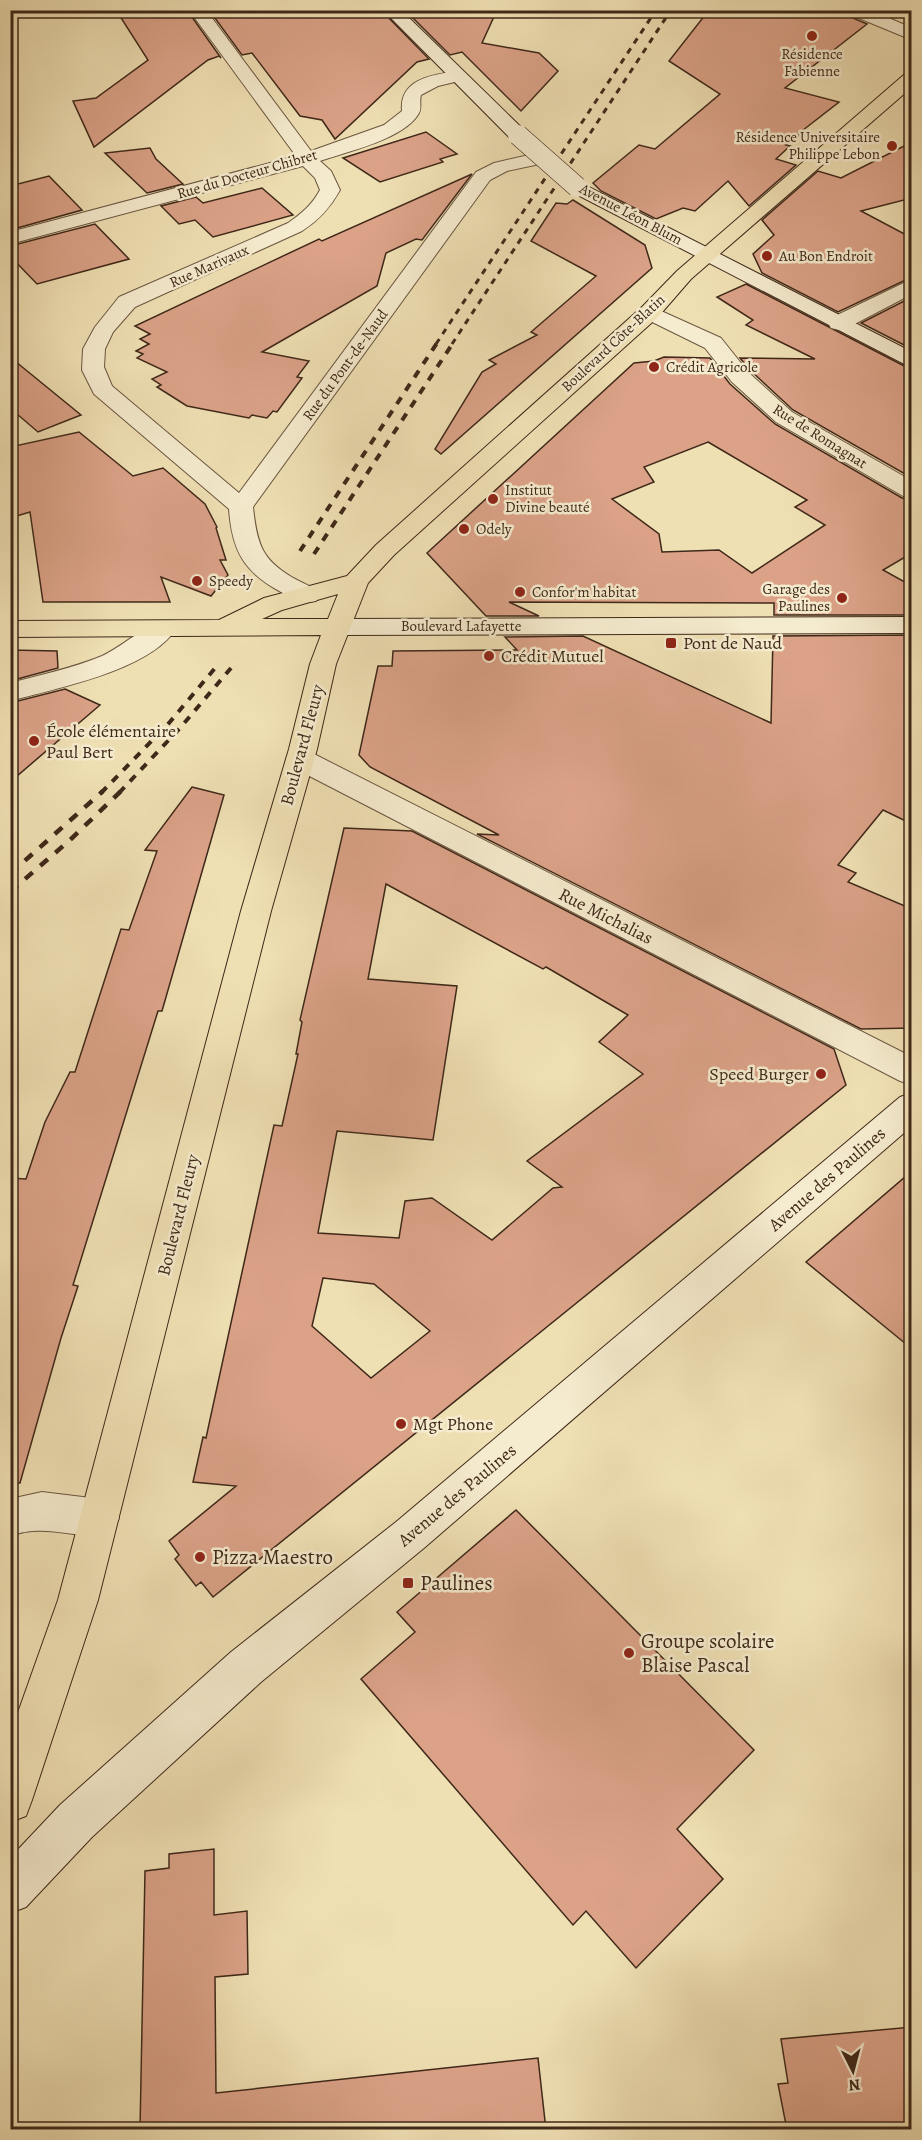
<svg xmlns="http://www.w3.org/2000/svg" width="922" height="2140" viewBox="0 0 922 2140" font-family="Alegreya,serif">
<style>
.building{fill:#dba288;stroke:#3f2819;stroke-width:1.5;fill-rule:evenodd}
.lines{fill:none;stroke-linecap:round;stroke-linejoin:round}
.street-casing{stroke:#6b5640;stroke-width:2}
.secondary-casing{stroke:#3f2819;stroke-width:2}
.primary-casing{stroke:#3f2819;stroke-width:2}
.street{fill:#f5ebce;fill-rule:evenodd}
.secondary{fill:#f5ebce;fill-rule:evenodd}
.primary{fill:#efe0b4;fill-rule:evenodd}
.rail-far2{stroke:#3f2819;stroke-width:3;stroke-dasharray:6 6;stroke-linecap:butt}
.rail-far1{stroke:#3f2819;stroke-width:4;stroke-dasharray:8 8;stroke-linecap:butt}
.rail{stroke:#3f2819;stroke-width:4.5;stroke-dasharray:10 10;stroke-linecap:butt}
.secondary-bridge-casing{stroke:#3f2819;stroke-width:21;stroke-linecap:butt}
.secondary-bridge{stroke:#f5ebce;stroke-width:20}
.poi-dot{fill:#8f2418;stroke:#f5ebce;stroke-width:2}
.labels{text-anchor:middle;dominant-baseline:central;stroke-width:5;stroke-linejoin:round;paint-order:stroke}
.far-poi-label{font-size:15px;fill:#3f2819;stroke:#f5ebce;text-anchor:start}
.far-street-label{font-size:15px;fill:#3f2819;stroke:#f5ebce}
.poi-label{font-size:18px;fill:#3f2819;stroke:#f5ebce;text-anchor:start}
.street-label{font-size:18px;fill:#3f2819;stroke:#f5ebce}
.near-poi-label{font-size:21px;fill:#3f2819;stroke:#f5ebce;text-anchor:start}
</style>
<rect width="100%" height="100%" fill="#efe0b4"/>
<filter id="stains"><feTurbulence type="fractalNoise" baseFrequency=".00333" numOctaves="4"/><feColorMatrix values="0 0 0 0 .2 0 0 0 0 .09 0 0 0 0 .02 0 0 0 .5 -.17"/></filter>
<radialGradient id="worn" r=".72"><stop offset=".6" stop-color="#630" stop-opacity="0"/><stop offset="1" stop-color="#630" stop-opacity=".3"/></radialGradient>
<g class="building">
<path d="M116,10h71l34,48 -2,-2 -11,4 -114,87 -21,-46 23,-3 52,-38z"/>
<path d="M209,10h172l48,49 -12,3 -82,77 -13,-19 -22,-4 -48,-63 -10,2z"/>
<path d="M405,10h92l-15,33 57,10 19,18 -37,40 -59,-59 -12,3z"/>
<path d="M709,10h136l3,6 19,8 -82,64 54,14 -41,32 2,1 -14,10 4,1 -14,13 20,6 -47,41 -21,-25 -33,30 -12,-3 -27,11 -55,-28 -8,-8 46,-38 16,4 65,-55 -51,-33z"/>
<path d="M426,132l31,22 -17,5 3,3 -63,20 -37,-24z"/>
<path d="M912,142v56l-51,13 51,27v39l-74,35 -76,-39 -9,-19 21,-19 -12,-15 56,-49 23,7z"/>
<path d="M150,148l6,11 27,25 -36,9 -42,-40z"/>
<path d="M472,174l-50,66 -6,-1 -30,14 -9,33 -115,66 47,9 -12,16 5,1 -25,34 -4,-1 -6,7 -15,-3 -3,3 -62,-12 -30,-19 4,-2 -9,-6 15,-7 -30,-14 6,-4 -7,-3 13,-7 -9,-5 10,-5 -15,-8 184,-87 3,2z"/>
<path d="M49,176l33,34 -72,20v-44z"/>
<path d="M262,188l31,27 -80,22 -18,-17 -16,4 -18,-18 35,-9 7,6z"/>
<path d="M573,200l72,45 7,23 -211,186 -6,-5 47,-77 14,-8 -7,-4 48,-25 -6,-3 65,-56 -65,-35 25,-38 11,1z"/>
<path d="M95,224l34,35 -92,25 -27,-28v-10z"/>
<path d="M746,284l166,86v108l-119,-68 -43,-40 -10,-12 75,1 -69,-34 7,-5 -36,-23z"/>
<path d="M912,297v52l-51,-26z"/>
<path d="M10,357l71,58 -43,17 -28,-24z"/>
<path d="M664,357l46,1 20,26 45,40 127,74 10,2v53l-29,17 29,16v29h-138v-12l-265,-1 30,14h-53l-59,-63 207,-190 20,-2zM708,442l99,58 -12,7 30,18 -73,48 -33,-23 -57,2 -3,-18 -47,-35 42,-17 -10,-15z"/>
<path d="M79,432l54,44 30,-8 42,36 12,23 -1,1 10,32h-6l8,15 -17,21 -50,-19 9,25h-127l-13,-90 -20,6v-71z"/>
<path d="M912,635v189l-29,-14 -45,55 18,8 -8,9 64,27v119l-51,1 -384,-195 22,1 -129,-68 -11,-12 19,-89h14l1,-15 124,-1 -12,-13 78,-1 188,87 2,-87z"/>
<path d="M10,650l47,1 1,17 -48,13z"/>
<path d="M65,689l35,16 -90,77v-79z"/>
<path d="M192,787l32,8 -62,216h-4l-85,274 5,1 -17,52 -41,145 -10,-1v-304l16,1 19,-57 25,-50h5l46,-143 8,1 28,-79 -12,-1z"/>
<path d="M344,828l68,3 422,218 12,36 -633,512 -12,-15 -5,4 -21,-27 4,-4 -10,-14 67,-55 -43,-4 10,-45 3,1 68,-313 8,1 16,-72h-2l6,-32 -2,-2zM386,884l157,85 3,-2 82,48 -29,27 44,32 -116,87 35,26 -9,1 -61,52 -60,-42 -27,3 -6,37 -81,-5 19,-102 96,9 24,-154 -89,-7zM323,1278l51,6 56,47 -59,47 -59,-52z"/>
<path d="M912,1171v178l-106,-87z"/>
<path d="M516,1510l238,240 -77,79 46,50 -87,89 -50,-57 -13,14 -212,-246 54,-47 -18,-20z"/>
<path d="M214,1849v66l33,-4 1,63 -33,3 1,116 322,-35 8,72h-406l5,-259 24,-3v-14z"/>
<path d="M912,2027v103h-125l-9,-46 10,-1 -7,-44z"/>
</g>
<g class="lines">
<defs>
<g id="street">
<path d="M189,10h17l105,141 73,-26 18,-14c-3,-32 30,-36 55,-40l6,1 3,4 -3,4 -25,6 -17,9c-2,6 1,13 -2,18 -14,26 -73,39 -99,48l11,10 9,19c-10,18 -21,30 -38,41l-167,76 -22,25 -8,17 -1,18 8,19 127,107 237,-321 18,-9 48,-11 7,2 3,4 -3,4 -42,9 -17,9 -237,327c4,38 9,54 44,73 8,4 17,7 23,15l-4,6c-14,3 -23,-2 -35,-9 -37,-20 -49,-41 -52,-83l-135,-115 -12,-24 1,-21 12,-22 24,-30 169,-74c13,-9 24,-18 32,-33l-5,-12 -12,-12 -293,78v-12l286,-76z"/>
<path d="M847,10h23l42,18v12l-63,-26z"/>
<path d="M912,279v15l-65,34 -8,2 -8,-2 -3,-5 3,-5z"/>
<path d="M650,306l71,32 27,34 44,40 120,69v17l-9,-2 -127,-74 -44,-40 -27,-34 -63,-31 -3,-5 3,-5z"/>
<path d="M163,621l9,2 4,6c-28,42 -119,59 -166,72v-18c31,-8 63,-15 92,-27 20,-9 43,-31 61,-35z"/>
<path d="M300,750l10,2 602,305v28l-12,-4 -610,-315 -4,-7 4,-7z"/>
<path d="M42,1492l57,7 14,6 6,13 -6,13c-33,13 -62,-10 -103,5v-37z"/>
</g>
<g id="secondary">
<path d="M383,10h18l124,121 2,4 -2,4h-14z"/>
<path d="M577,181l335,171v16l-342,-177 -3,-4 3,-4z"/>
<path d="M912,617v16l-575,2 -9,-2 -4,-6 4,-6 9,-2z"/>
<path d="M912,1093v33l-488,422 -163,134 -169,155 -66,70 -16,6v-55l50,-53 171,-153 165,-130 504,-425z"/>
</g>
<path id="primary" d="M912,72v15l-221,192 -33,38 -264,238 -26,28 -32,81 -19,85 -46,162 -173,689 -66,200 -6,16 -16,6v-87l48,-135 183,-689 48,-162 21,-85 11,-29 -311,2v-16l209,-1 45,-22 83,-22 29,-31 266,-238 35,-36 229,-198zM338,594l-10,25h-66l20,-9z"/>
</defs>
<use href="#street" class="street-casing"/>
<use href="#secondary" class="secondary-casing"/>
<use href="#primary" class="primary-casing"/>
<use href="#street" class="street"/>
<use href="#secondary" class="secondary"/>
<use href="#primary" class="primary"/>
<g class="rail-far2">
<path d="M436,344l220,-334"/>
<path d="M452,344l219,-334"/>
</g>
<g class="rail-far1">
<path d="M300,551l137,-208"/>
<path d="M314,554l139,-211"/>
<path d="M101,793l68,-70 47,-56"/>
<path d="M119,793l61,-65 51,-60"/>
</g>
<g class="rail">
<path d="M10,874l93,-83"/>
<path d="M10,892l60,-52 51,-49"/>
</g>
<defs>
<path id="secondary-bridge" d="M518,135l59,52"/>
</defs>
<use href="#secondary-bridge" class="secondary-bridge-casing"/>
<use href="#secondary-bridge" class="secondary-bridge"/>
</g>
<g class="poi-dot">
<circle cx="812" cy="36" r="6"/>
<circle cx="892" cy="146" r="6"/>
<circle cx="767" cy="256" r="6"/>
<circle cx="654" cy="367" r="6"/>
<circle cx="493" cy="499" r="6"/>
<circle cx="464" cy="529" r="6"/>
<circle cx="197" cy="581" r="6"/>
<circle cx="520" cy="592" r="6"/>
<circle cx="842" cy="598" r="6"/>
<rect x="665" y="637" width="12" height="12" rx="3"/>
<circle cx="489" cy="656" r="6"/>
<circle cx="34" cy="741" r="6"/>
<circle cx="821" cy="1074" r="6"/>
<circle cx="401" cy="1424" r="6"/>
<circle cx="200" cy="1557" r="6"/>
<rect x="402" y="1577" width="12" height="12" rx="3"/>
<circle cx="629" cy="1653" r="6"/>
</g>
<g class="labels">
<g class="far-poi-label">
<text x="812" y="54" text-anchor="middle">Résidence<tspan x="812" dy="17">Fabienne</tspan></text>
<text x="880" y="137" text-anchor="end">Résidence Universitaire<tspan x="880" dy="17">Philippe Lebon</tspan></text>
<text x="779" y="256">Au Bon Endroit</text>
<text x="666" y="367">Crédit Agricole</text>
<text x="505" y="490">Institut<tspan x="505" dy="17">Divine beauté</tspan></text>
<text x="476" y="529">Odely</text>
<text x="209" y="581">Speedy</text>
<text x="830" y="589" text-anchor="end">Garage des<tspan x="830" dy="17">Paulines</tspan></text>
<text x="532" y="592">Confor'm habitat</text>
</g>
<g class="far-street-label">
<text transform="translate(247 174) rotate(-16)">Rue du Docteur Chibret</text>
<text transform="translate(631 214) rotate(28)">Avenue Léon Blum</text>
<text transform="translate(209 266) rotate(-24)">Rue Marivaux</text>
<text transform="translate(613 343) rotate(-43)">Boulevard Côte-Blatin</text>
<text transform="translate(345 365) rotate(-54)">Rue du Pont-de-Naud</text>
<text transform="translate(820 436) rotate(32)">Rue de Romagnat</text>
<text x="461" y="626">Boulevard Lafayette</text>
</g>
<g class="poi-label">
<text x="683" y="643">Pont de Naud</text>
<text x="501" y="656">Crédit Mutuel</text>
<text x="46" y="731">École élémentaire<tspan x="46" dy="21">Paul Bert</tspan></text>
<text x="809" y="1074" text-anchor="end">Speed Burger</text>
<text x="413" y="1424">Mgt Phone</text>
</g>
<g class="street-label">
<text transform="translate(302 745) rotate(-75)">Boulevard Fleury</text>
<text transform="translate(606 916) rotate(27)">Rue Michalias</text>
<text transform="translate(827 1179) rotate(-41)">Avenue des Paulines</text>
<text transform="translate(178 1215) rotate(-76)">Boulevard Fleury</text>
<text transform="translate(457 1495) rotate(-40)">Avenue des Paulines</text>
</g>
<g class="near-poi-label">
<text x="212" y="1557">Pizza Maestro</text>
<text x="420" y="1583">Paulines</text>
<text x="641" y="1641">Groupe scolaire<tspan x="641" dy="24">Blaise Pascal</tspan></text>
</g>
</g>
<rect width="922" height="2140" fill="none" stroke="#efe0b4" stroke-width="36"/>
<rect x="12" y="12" width="898" height="2116" fill="none" stroke="#3f2819" stroke-width="3"/>
<rect x="18" y="18" width="886" height="2104" fill="none" stroke="#3f2819" stroke-width="1.5"/>
<g transform="translate(853 2071) rotate(174)" stroke="#f5ebce" stroke-width="4.5" paint-order="stroke">
<path d="M0-4.5L10 22L0 15L-10 22Z" fill="#3f2819"/>
<text y="-9" font-size="16" font-weight="bold" text-anchor="middle" fill="#3f2819">N</text>
</g>
<rect width="100%" height="100%" filter="url(#stains)"/>
<rect width="100%" height="100%" fill="url(#worn)"/>
</svg>
